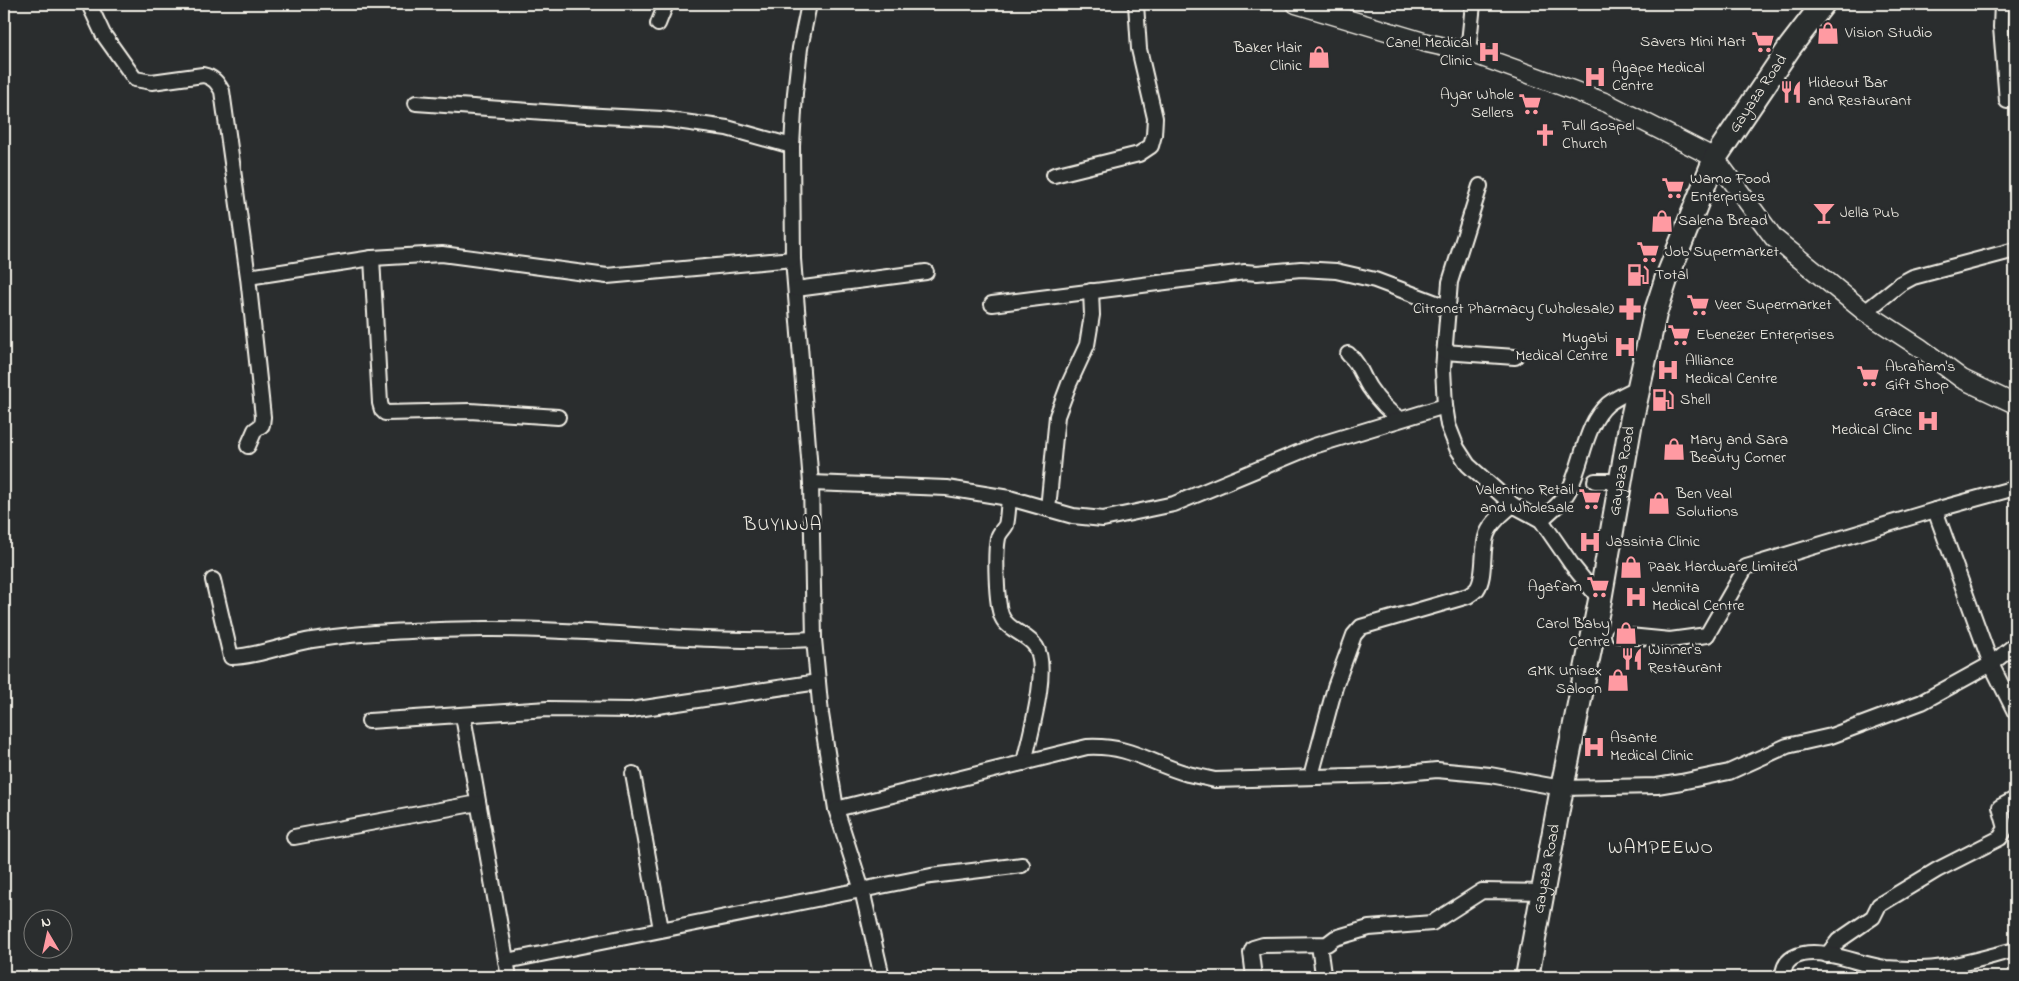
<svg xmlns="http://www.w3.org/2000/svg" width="2019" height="981" viewBox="0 0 2019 981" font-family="'Indie Flower',sans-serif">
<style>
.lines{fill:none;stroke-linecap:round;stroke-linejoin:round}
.minor-casing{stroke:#f4f1e8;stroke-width:18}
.tertiary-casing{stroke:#f4f1e8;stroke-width:21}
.primary-casing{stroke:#f4f1e8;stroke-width:26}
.minor{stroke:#2a2d2e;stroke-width:14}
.tertiary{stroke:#2a2d2e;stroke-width:18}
.primary{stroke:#2a2d2e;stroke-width:22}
.labels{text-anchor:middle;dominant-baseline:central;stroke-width:5;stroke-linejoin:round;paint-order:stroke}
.poi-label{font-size:16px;fill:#f4f1e8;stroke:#2a2d2e;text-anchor:start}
.street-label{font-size:16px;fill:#f4f1e8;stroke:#2a2d2e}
.quarter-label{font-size:19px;letter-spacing:1px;fill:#f4f1e8;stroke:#2a2d2e}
</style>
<rect width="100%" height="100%" fill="#2a2d2e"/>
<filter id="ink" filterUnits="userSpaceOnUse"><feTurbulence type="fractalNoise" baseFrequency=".02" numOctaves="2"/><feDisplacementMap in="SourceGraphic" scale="10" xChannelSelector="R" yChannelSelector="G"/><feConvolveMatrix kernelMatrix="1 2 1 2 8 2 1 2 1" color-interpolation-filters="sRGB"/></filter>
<g filter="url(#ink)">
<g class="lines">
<defs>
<g id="minor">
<path d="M89,4l14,30 32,45 17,3 51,-7c10,2 14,7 19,16l26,186 15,140 -1,8 -7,5 -7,16"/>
<path d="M809,4l-9,44 -5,45 -3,53 1,113 18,224 3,156 7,75 15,95 26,81 20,87"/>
<path d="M2002,4l-1,23 6,74"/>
<path d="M658,24l8,-20"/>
<path d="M1468,52l5,-48"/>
<path d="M416,103l185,13 61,3 65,9 65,18"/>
<path d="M1054,175l85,-21 12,-8 3,-11 1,-17 -16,-69 -3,-45"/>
<path d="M1480,186l-30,96 -7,87 2,37 3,19 9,23 11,17 45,40 28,15 31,45 28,35"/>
<path d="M372,258l8,145 2,7 3,3 85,-2 88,6"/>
<path d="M248,277l124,-19 70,-4 165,22 186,-17"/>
<path d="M796,289l130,-17"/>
<path d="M992,304l253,-32 12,1 44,-4 35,2 39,9 72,27"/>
<path d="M1865,312l35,-28 13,-7 102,-27"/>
<path d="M1444,352l71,5"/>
<path d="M1348,354c11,9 14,22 21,33 8,12 19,25 31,32"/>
<path d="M1595,481h14"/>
<path d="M811,483l136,5 62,10 64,18 30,3 71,-15 140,-58 131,-40"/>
<path d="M1009,498c-1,9 -1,19 -3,27 -2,4 -7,8 -8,13 -3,15 -2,66 4,79 6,14 26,17 34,30 14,22 -7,91 -12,116"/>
<path d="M1048,509l9,-93 12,-32 18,-39 5,-30 -1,-24"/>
<path d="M1935,510l56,154 24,48"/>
<path d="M1541,520c10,-9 23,-19 29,-32 13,-26 15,-64 38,-84 9,-7 21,-12 31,-17"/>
<path d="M213,580l18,77c25,0 56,-13 81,-17 57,-9 116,-10 174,-11 109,-1 219,16 328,10"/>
<path d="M1619,635l51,5 37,-5 39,-68 189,-57 80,-22"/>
<path d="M463,716l46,261"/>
<path d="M369,721l179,-12 83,1 187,-28"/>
<path d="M633,774l28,155"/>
<path d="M1311,776l24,-89 19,-52 7,-8 107,-31c3,-2 7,-5 9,-7 9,-12 4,-39 10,-55 5,-12 16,-21 26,-29"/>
<path d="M836,809l251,-62c44,-2 62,16 101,27 9,2 18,4 27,6l170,-5 52,-5 53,5 72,13 95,-2 24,-4 48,-10 58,-26 44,-10 91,-34 69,-38 24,-19"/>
<path d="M294,837l184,-34"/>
<path d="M1319,945l4,29 -2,3"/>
<path d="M1827,955l11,-14 35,-24 6,-12 58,-35 63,-32 6,-10 -6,-21 15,-8"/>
<path d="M506,961l425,-85 91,-11"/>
<path d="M1254,977l-3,-24 2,-5 10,-3 64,-1 8,-6 34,-10 63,-5 50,-32 62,1"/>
<path d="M1783,977c0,-13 7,-20 20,-23 25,-5 57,11 83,14 17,1 34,2 50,0 27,-3 54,-12 79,-18"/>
</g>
<path id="tertiary" d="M1296,4l131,39 41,9 83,30 56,21 108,55 59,80 91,74 54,35 43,32 53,25"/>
<g id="primary">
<path id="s1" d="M1527,977l35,-189 38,-188 30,-173 25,-113 11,-34 49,-122 75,-111 33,-43"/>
</g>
</defs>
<use href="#minor" class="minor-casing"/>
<use href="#tertiary" class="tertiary-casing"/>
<use href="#primary" class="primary-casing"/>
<use href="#minor" class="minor"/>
<use href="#tertiary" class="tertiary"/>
<use href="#primary" class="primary"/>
</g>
</g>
<defs>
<symbol id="shop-bare" viewBox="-9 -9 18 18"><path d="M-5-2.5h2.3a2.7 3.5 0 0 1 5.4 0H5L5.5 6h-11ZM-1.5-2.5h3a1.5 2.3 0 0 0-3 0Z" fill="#ff9aa2" stroke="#2a2d2e" stroke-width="2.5" paint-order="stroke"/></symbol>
<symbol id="supermarket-bare" viewBox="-9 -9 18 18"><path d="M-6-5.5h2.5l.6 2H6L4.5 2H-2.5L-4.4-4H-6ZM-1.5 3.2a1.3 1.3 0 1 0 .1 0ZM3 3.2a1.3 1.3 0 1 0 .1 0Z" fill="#ff9aa2" stroke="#2a2d2e" stroke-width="2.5" paint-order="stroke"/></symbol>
<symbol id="hospital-bare" viewBox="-9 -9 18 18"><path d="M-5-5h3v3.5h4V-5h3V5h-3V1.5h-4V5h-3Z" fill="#ff9aa2" stroke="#2a2d2e" stroke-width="2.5" paint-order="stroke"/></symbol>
<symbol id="restaurant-bare" viewBox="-9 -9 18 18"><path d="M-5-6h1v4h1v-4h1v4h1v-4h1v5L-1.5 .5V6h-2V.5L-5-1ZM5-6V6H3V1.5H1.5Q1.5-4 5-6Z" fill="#ff9aa2" stroke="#2a2d2e" stroke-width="2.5" paint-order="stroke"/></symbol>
<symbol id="church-bare" viewBox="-9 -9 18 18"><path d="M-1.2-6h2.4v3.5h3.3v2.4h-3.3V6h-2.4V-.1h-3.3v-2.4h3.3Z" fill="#ff9aa2" stroke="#2a2d2e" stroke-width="2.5" paint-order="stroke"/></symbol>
<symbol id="bar-bare" viewBox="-9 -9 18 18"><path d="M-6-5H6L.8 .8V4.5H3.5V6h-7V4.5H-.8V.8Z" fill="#ff9aa2" stroke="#2a2d2e" stroke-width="2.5" paint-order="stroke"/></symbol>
<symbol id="fuel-bare" viewBox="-9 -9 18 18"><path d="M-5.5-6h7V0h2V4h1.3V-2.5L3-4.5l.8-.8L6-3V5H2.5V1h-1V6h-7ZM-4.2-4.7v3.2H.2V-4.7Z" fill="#ff9aa2" stroke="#2a2d2e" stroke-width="2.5" paint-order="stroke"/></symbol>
<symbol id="pharmacy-bare" viewBox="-9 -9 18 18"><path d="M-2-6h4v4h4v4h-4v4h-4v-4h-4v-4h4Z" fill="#ff9aa2" stroke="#2a2d2e" stroke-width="2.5" paint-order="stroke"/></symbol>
</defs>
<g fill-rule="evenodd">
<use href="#shop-bare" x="1812" y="17" width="32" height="32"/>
<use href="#supermarket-bare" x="1747" y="26" width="32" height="32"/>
<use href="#hospital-bare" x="1473" y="36" width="32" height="32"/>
<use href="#shop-bare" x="1303" y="41" width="32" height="32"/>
<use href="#hospital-bare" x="1579" y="61" width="32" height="32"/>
<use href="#restaurant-bare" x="1775" y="76" width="32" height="32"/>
<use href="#supermarket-bare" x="1514" y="88" width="32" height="32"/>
<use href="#church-bare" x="1529" y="119" width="32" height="32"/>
<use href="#supermarket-bare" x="1657" y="172" width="32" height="32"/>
<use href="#bar-bare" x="1808" y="197" width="32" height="32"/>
<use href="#shop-bare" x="1646" y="205" width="32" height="32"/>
<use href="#supermarket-bare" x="1632" y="236" width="32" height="32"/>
<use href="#fuel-bare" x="1622" y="259" width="32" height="32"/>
<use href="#supermarket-bare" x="1682" y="289" width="32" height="32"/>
<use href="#pharmacy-bare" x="1614" y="293" width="32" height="32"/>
<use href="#supermarket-bare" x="1663" y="319" width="32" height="32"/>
<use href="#hospital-bare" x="1609" y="331" width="32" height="32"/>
<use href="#hospital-bare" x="1652" y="354" width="32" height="32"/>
<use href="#supermarket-bare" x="1852" y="360" width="32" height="32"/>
<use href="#fuel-bare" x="1647" y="384" width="32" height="32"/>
<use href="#hospital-bare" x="1912" y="405" width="32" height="32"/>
<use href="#shop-bare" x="1658" y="433" width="32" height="32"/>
<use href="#supermarket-bare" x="1574" y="483" width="32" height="32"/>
<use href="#shop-bare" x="1643" y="487" width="32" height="32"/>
<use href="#hospital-bare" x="1574" y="526" width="32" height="32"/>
<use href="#shop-bare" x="1615" y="551" width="32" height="32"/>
<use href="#supermarket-bare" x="1582" y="571" width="32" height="32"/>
<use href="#hospital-bare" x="1620" y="581" width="32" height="32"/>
<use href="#shop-bare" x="1610" y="617" width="32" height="32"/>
<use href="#restaurant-bare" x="1616" y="643" width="32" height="32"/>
<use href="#shop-bare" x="1602" y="664" width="32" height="32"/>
<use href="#hospital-bare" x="1578" y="731" width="32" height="32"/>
</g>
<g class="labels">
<g class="poi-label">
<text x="1845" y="33">Vision Studio</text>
<text x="1746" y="42" text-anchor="end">Savers Mini Mart</text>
<text x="1472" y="43" text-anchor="end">Canel Medical<tspan x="1472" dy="18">Clinic</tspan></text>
<text x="1302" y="48" text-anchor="end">Baker Hair<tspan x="1302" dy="18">Clinic</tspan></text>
<text x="1612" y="68">Agape Medical<tspan x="1612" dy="18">Centre</tspan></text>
<text x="1808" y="83">Hideout Bar<tspan x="1808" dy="18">and Restaurant</tspan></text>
<text x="1514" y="95" text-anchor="end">Ayar Whole<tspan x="1514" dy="18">Sellers</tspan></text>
<text x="1562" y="126">Full Gospel<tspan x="1562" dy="18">Church</tspan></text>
<text x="1690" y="179">Wamo Food<tspan x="1690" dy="18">Enterprises</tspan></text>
<text x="1840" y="213">Jella Pub</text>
<text x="1678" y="221">Salena Bread</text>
<text x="1665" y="252">Job Supermarket</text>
<text x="1655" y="275">Total</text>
<text x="1715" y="305">Veer Supermarket</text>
<text x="1614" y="309" text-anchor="end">Citronet Pharmacy (Wholesale)</text>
<text x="1696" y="335">Ebenezer Enterprises</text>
<text x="1608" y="338" text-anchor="end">Mugabi<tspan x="1608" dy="18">Medical Centre</tspan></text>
<text x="1685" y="361">Alliance<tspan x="1685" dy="18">Medical Centre</tspan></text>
<text x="1885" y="367">Abraham's<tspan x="1885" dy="18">Gift Shop</tspan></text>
<text x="1680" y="400">Shell</text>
<text x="1912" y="412" text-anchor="end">Grace<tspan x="1912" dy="18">Medical Clinc</tspan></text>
<text x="1690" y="440">Mary and Sara<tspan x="1690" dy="18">Beauty Corner</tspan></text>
<text x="1574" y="490" text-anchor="end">Valentino Retail<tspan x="1574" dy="18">and Wholesale</tspan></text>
<text x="1676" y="494">Ben Veal<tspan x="1676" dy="18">Solutions</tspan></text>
<text x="1606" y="542">Jassinta Clinic</text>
<text x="1648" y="567">Paak Hardware Limited</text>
<text x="1582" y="587" text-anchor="end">Agafam</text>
<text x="1652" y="588">Jennita<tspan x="1652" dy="18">Medical Centre</tspan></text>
<text x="1610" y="624" text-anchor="end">Carol Baby<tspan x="1610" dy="18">Centre</tspan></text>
<text x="1648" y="650">Winner's<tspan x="1648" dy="18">Restaurant</tspan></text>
<text x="1602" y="671" text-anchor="end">GMK Unisex<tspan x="1602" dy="18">Saloon</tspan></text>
<text x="1610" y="738">Asante<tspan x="1610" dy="18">Medical Clinic</tspan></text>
</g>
<g class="street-label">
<text stroke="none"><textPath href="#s1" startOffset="920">Gayaza Road</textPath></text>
<text stroke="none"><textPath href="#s1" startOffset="515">Gayaza Road</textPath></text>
<text stroke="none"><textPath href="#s1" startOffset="110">Gayaza Road</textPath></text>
</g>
<g class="quarter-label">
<text x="783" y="525">BUYINJA</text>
<text x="1661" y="848">WAMPEEWO</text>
</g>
</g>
<rect width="2019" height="981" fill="none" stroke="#2a2d2e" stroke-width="20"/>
<rect x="10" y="10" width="1999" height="961" fill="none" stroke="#f4f1e8" stroke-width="2" filter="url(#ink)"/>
<g transform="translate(48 934) rotate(351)"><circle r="24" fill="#2a2d2e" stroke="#7b7b78"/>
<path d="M0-4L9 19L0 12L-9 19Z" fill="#ff9aa2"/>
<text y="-8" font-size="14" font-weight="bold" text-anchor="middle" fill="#f4f1e8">N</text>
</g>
</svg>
